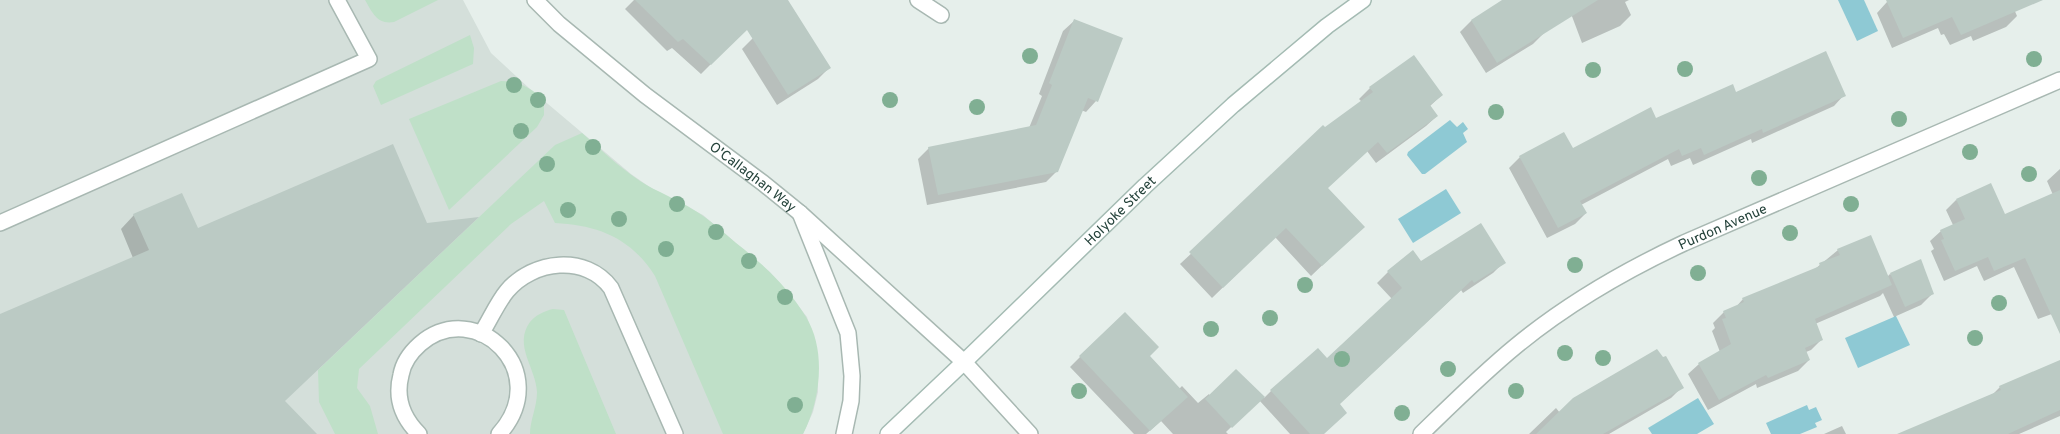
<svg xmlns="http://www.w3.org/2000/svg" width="2060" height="434" viewBox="0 0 2060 434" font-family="Overpass,sans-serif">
<rect width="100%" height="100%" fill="#e6efeb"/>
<polygon fill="#d4dfda" points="0,0 463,0 491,53 529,88 631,174 651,188 703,215 770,272 789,294 807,317 817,349 818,392 813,412 803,434 0,434"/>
<g fill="#bfe0c8">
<path d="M365,0H438L394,22C377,25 372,12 365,0Z"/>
<polygon points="470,35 474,48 473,64 381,105 373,86 376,81"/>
<path d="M501,81C518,81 534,88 544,102V115L537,127L449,210L409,119Z"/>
<path d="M582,133C600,149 619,167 640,181C657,192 677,199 694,210C709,219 722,231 736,243C762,263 789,288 806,317C827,351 820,401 803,434H723L655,276C631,238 598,225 555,223L544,201L511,224L359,369L357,388L370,406L378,434H335L319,402L318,370L555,145Z"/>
<path d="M553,309L564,310L616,434H530C530,420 537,407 537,392C536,368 513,345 530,322C536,315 544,311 553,309Z"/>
</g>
<g fill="#8ec9d4">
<polygon points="1838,0 1864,0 1878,31 1857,41"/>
<polygon points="1450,120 1457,127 1463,122 1468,129 1463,133 1467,142 1425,174 1422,174 1407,155 1408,152"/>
<polygon points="1446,189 1461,213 1413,243 1398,219"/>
<polygon points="1896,316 1910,345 1858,368 1845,338"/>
<polygon points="1698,398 1714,424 1697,434 1652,434 1648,428"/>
<polygon points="1807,405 1809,410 1816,407 1822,420 1815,423 1817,427 1800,434 1771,434 1766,423"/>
</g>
<g fill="#0003">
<polygon points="634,0 757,0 764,11 701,74 672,48 667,51 625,9"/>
<polygon points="1506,0 1523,0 1544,33 1533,44 1486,73 1460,32 1471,21"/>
<polygon points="1582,0 1629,0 1625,2 1631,15 1620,26 1582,43 1570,11"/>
<polygon points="1893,0 2010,0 2017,16 2006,27 1973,41 1971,36 1950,45 1944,34 1941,35 1938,28 1892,48 1877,13 1887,2"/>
<polygon points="1074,21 1096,101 1086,112 1081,110 1057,171 1046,182 927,205 918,159 929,148 1029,128 1042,96 1039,94 1063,31"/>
<polygon points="753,38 829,68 818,79 777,105 742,49"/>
<polygon points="1413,57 1442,95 1430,106 1437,116 1426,126 1376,163 1367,151 1327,188 1352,237 1311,276 1275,237 1212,298 1180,264 1325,129 1362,102 1359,99 1370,88"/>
<polygon points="1736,93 1844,95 1834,106 1752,143 1751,139 1693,165 1690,158 1671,166 1668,159 1581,205 1586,213 1575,224 1547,238 1509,168 1520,157 1572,150 1655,119"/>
<polygon points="2060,169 2060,311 2038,319 2014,267 1984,281 1977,266 1944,281 1931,251 1934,249 1930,241 1941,231 1953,225 1946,210 1956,200 2005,216 2053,195 2047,181"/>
<polygon points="134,215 198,230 284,401 311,434 0,434 0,316 133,258 121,229"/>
<polygon points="1838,250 1887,277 1890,274 1932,294 1921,305 1894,317 1883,293 1880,296 1815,324 1822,339 1811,350 1806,352 1809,360 1798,371 1757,388 1756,384 1708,410 1688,374 1699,364 1720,352 1712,331 1715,328 1713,323 1724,312 1735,308 1743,299 1815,269"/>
<polygon points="1421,262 1504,262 1493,273 1463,293 1461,290 1338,405 1323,434 1290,434 1259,400 1226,432 1228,434 1173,434 1161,421 1146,434 1134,434 1070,367 1080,357 1148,356 1179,389 1182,386 1198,403 1209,394 1210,396 1264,398 1271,391 1327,359 1392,299 1377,283 1388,272"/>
<polygon points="2060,361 2060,416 2019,434 1901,434 1993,394 2000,387"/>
<polygon points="1682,387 1671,398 1609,434 1529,434 1556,408 1560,413"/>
<polygon points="1842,426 1846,434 1824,434"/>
</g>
<g fill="#bbcac4">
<polygon points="635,0 788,0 831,68 788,95 747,30 711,65 683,39 678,42"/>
<polygon points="1502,0 1598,0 1497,63 1471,20"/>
<polygon points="1886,0 2043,0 1961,35 1952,17 1903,38"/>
<polygon points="1074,19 1123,38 1098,102 1088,98 1058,172 938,195 928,147 1036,125 1052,85 1049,83"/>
<polygon points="1826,51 1846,96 1763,133 1762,129 1704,155 1701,148 1682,156 1679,149 1580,201 1587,213 1558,228 1519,156 1564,132 1573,148 1651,107 1656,118 1733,84 1736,92"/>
<polygon points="1414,55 1443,95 1430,105 1438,116 1387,153 1378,142 1328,188 1365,227 1322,266 1286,228 1223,288 1189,252 1323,125 1325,127 1373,92 1369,87"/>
<polygon points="393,144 427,223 479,217 285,401 317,434 0,434 0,314 149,250 133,214 182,193 198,228"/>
<polygon points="1991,183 2005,214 2060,190 2060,334 2025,258 1994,271 1988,257 1955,271 1941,240 1944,239 1940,230 1965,219 1956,199"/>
<polygon points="1481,223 1506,263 1474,283 1472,280 1340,404 1347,413 1324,434 1310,434 1270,390 1318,348 1327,358 1402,288 1387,271 1413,250 1421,261"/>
<polygon points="1871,235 1892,285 1815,319 1823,340 1805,348 1810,360 1768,378 1766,375 1719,400 1698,363 1731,344 1722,319 1726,318 1723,311 1744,302 1742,298 1820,266 1819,263 1840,255 1837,249"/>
<polygon points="1921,259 1934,294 1905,307 1890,273"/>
<polygon points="1125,312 1159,347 1150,356 1188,397 1150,431 1079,356"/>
<polygon points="1657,349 1663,357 1666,356 1684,388 1603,434 1536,434 1573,398"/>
<polygon points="2060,360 2060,410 2008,434 1897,434 2001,390 1999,386"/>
<polygon points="1236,369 1265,397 1232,428 1205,399"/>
</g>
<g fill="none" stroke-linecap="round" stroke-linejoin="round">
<defs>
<g id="service">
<polyline points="0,223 369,59 337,0"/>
<path d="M481,334C490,320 497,303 507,291C533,260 586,254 611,288L675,434"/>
<path d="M419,434C403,418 395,398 401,375C403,363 411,352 420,344C476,296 555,372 499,434"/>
</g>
<g id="minor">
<polyline points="918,0 941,15"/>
<polyline points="800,213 848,333 852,376 851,401 844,434"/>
<path id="s1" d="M1421,434C1452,404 1483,373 1516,346C1567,304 1624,271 1684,243L2060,80"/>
</g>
<g id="tertiary">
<path id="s2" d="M535,0L559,24L645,95L763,183L800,213L964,362L1030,434"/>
</g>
<g id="secondary">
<path id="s3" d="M888,434L964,362L1145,186L1233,105L1327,26L1363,0"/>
</g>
</defs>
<use href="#service" stroke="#a8b8b2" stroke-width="18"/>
<use href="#minor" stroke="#a8b8b2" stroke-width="18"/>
<use href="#tertiary" stroke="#a8b8b2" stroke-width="18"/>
<use href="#secondary" stroke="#a4bbb3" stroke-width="18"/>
<use href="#service" stroke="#fff" stroke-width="15"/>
<use href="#minor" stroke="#fff" stroke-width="15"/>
<use href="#tertiary" stroke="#fff" stroke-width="15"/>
<use href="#secondary" stroke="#fff" stroke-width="15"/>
</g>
<g fill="#80af93">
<circle cx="1030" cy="56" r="8"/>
<circle cx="2034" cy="59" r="8"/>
<circle cx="1685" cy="69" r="8"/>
<circle cx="1593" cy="70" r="8"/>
<circle cx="514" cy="85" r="8"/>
<circle cx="538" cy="100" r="8"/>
<circle cx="890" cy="100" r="8"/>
<circle cx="977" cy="107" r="8"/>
<circle cx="1496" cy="112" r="8"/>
<circle cx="1899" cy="119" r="8"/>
<circle cx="521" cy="131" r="8"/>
<circle cx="593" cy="147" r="8"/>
<circle cx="1970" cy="152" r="8"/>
<circle cx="547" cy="164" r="8"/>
<circle cx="2029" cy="174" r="8"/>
<circle cx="1759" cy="178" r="8"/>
<circle cx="677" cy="204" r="8"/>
<circle cx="1851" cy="204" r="8"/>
<circle cx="568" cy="210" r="8"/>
<circle cx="619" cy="219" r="8"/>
<circle cx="716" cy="232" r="8"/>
<circle cx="1790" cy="233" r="8"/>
<circle cx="666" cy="249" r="8"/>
<circle cx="749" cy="261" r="8"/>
<circle cx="1575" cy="265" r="8"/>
<circle cx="1698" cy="273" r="8"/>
<circle cx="1305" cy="285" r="8"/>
<circle cx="785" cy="297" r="8"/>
<circle cx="1999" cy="303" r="8"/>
<circle cx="1270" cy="318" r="8"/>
<circle cx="1211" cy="329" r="8"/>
<circle cx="1975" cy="338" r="8"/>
<circle cx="1565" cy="353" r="8"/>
<circle cx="1603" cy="358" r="8"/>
<circle cx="1342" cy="359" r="8"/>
<circle cx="1448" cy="369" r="8"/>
<circle cx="1079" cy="391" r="8"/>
<circle cx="1516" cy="391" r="8"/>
<circle cx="795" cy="405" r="8"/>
<circle cx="1402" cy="413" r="8"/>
</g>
<g text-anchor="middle" stroke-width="4" stroke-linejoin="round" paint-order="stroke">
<g font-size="14" fill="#24423a" stroke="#f7fbf9">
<text dy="5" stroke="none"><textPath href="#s2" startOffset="281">O'Callaghan Way</textPath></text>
<text dy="5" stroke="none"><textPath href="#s3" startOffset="322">Holyoke Street</textPath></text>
<text dy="5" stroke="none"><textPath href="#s1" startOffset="369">Purdon Avenue</textPath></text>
</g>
</g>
</svg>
